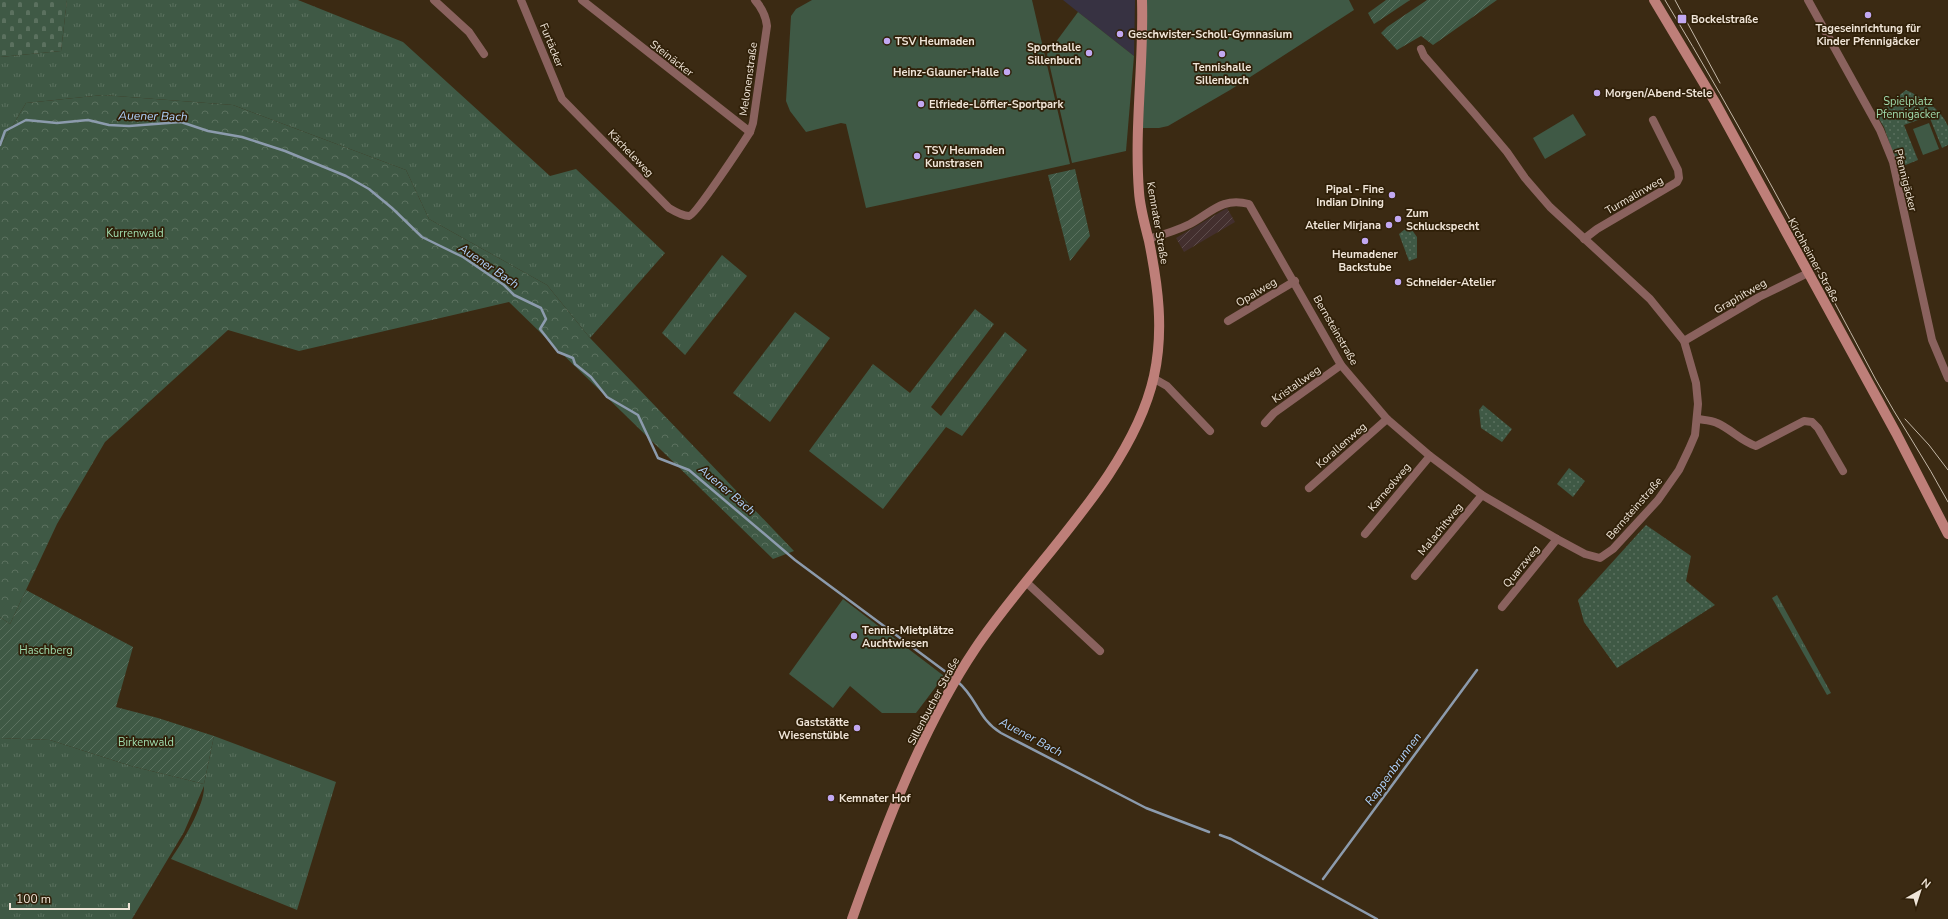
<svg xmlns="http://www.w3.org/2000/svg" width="1948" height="919" viewBox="0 0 1948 919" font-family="'Nunito Sans',sans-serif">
<defs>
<pattern id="industrial-furrows" width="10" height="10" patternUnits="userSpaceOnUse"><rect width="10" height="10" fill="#432f2e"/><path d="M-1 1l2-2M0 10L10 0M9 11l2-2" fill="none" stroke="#5e4d4c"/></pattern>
<pattern id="grass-tufts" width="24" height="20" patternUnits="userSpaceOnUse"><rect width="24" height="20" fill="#3f5945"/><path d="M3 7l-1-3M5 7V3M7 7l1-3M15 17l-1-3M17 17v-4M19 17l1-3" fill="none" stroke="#5b715f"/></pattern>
<pattern id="forest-crowns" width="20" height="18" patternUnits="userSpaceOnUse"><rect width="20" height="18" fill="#3f5945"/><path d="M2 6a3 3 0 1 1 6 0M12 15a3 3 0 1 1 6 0" fill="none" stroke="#5b715f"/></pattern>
<pattern id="cemetery-stones" width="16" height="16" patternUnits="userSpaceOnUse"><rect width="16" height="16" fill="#3f5945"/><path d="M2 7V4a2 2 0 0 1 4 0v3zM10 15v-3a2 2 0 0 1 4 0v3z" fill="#5b715f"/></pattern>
<pattern id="park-dots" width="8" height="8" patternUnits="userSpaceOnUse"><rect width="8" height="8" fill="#3f5945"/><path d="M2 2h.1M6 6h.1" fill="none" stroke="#5b715f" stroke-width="1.8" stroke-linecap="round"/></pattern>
<pattern id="garden-furrows" width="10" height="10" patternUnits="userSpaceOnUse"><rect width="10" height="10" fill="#3f5945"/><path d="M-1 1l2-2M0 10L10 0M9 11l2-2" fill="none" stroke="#5b715f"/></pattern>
</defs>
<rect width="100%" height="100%" fill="#3b2a13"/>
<polygon fill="url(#industrial-furrows)" points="1227,208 1235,222 1184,252 1176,238"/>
<polygon fill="#373242" points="1063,0 1135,0 1134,56 1078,12"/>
<g fill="url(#grass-tufts)">
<polygon points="67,0 298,0 403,42 550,176 576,169 665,253 590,338 547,285 429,219 406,170 233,105 103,95 26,103 0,147 0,57 61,51"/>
<polygon points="722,255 747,276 685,355 662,333"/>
<polygon points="975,309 994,324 931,407 941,416 1005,332 1027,350 962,436 946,427 883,509 809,451 873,364 910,393"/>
<polygon points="795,312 830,338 770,422 733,393"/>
<polygon points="1777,595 1831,693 1827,695 1772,598"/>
<path d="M214,736L336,782L297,910L171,859C182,843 205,805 204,786L184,832L132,919H0V738L50,740L131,766L204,784Z"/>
</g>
<polygon fill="url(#forest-crowns)" points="103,95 233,105 406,170 429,219 547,285 590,338 794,551 773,559 509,302 299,351 228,330 105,442 57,524 10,624 0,617 0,147 26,103"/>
<polygon fill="url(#cemetery-stones)" points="0,0 67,0 61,51 0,57"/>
<g fill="url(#park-dots)">
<path d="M1906,90C1923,98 1940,108 1948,126C1948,131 1948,140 1948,145L1942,148L1929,116L1904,125L1918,160L1898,168L1884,127L1876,114Z"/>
<polygon points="1409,226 1417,237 1417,258 1409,261 1399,234"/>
<polygon points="1483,405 1512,429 1502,442 1481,428 1479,410"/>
<polygon points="1569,468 1585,481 1573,497 1557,484"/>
<polygon points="1646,525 1691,556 1686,581 1715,605 1617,668 1584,622 1578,600"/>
</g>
<g fill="url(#garden-furrows)">
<polygon points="1386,0 1410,0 1374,24 1368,13"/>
<polygon points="1427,0 1497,0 1433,45 1421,36 1397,50 1381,33 1387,27"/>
<polygon points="1075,169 1090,236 1070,261 1048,175"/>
<polygon points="26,590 133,647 116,707 158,718 214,736 204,784 131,766 50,740 0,738 0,617 10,624"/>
</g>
<g fill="#3f5945">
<polygon points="812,0 1032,0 1070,164 866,208 846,124 841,123 806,132 790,111 786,101 791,16 796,9"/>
<polygon points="1144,0 1349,0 1354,10 1230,90 1168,126 1159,128 1143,128"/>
<polygon points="1078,12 1134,56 1126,151 1072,163 1047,54"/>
<polygon points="1573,114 1586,135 1545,159 1533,138"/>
<polygon points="1929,123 1939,149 1923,155 1913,129"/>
<polygon points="843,599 944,676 916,713 882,713 850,686 833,708 789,674"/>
</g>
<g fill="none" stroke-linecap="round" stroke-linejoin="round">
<g stroke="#8c9bad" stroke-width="2.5">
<polyline points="0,145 5,131 26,120 57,123 88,120 109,125 129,126 181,122 208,131 242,137 285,151 346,176 369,189 392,208 422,237 463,257 504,285 514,295 541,308 546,319 540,329 558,352 573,358 575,364 591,377 607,397 638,415 658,458 689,470 795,560 954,678"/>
<path d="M958,682C977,698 978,719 1001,733L1146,808L1209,832"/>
<polyline points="1220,835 1231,839 1377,919"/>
<polyline points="1323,879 1477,670"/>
</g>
<g stroke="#8a625e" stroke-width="8">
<polyline points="434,0 469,32 484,54"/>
<path d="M521,0L562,99L669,208C674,211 682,216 689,216C696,215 743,143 750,132L753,123L767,26C766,16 762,8 755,0"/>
<polyline points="582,0 750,132"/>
<polyline points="1808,0 1880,130 1893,162 1932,340 1948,378"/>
<path d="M1148,239C1162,235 1176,231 1190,224C1212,212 1222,197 1249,204L1341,365L1387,419L1430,456L1482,495L1557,539L1585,554L1600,558L1613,549L1658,500L1679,470L1689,449L1695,435L1698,404L1696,383L1684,341L1650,299L1550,207L1525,178L1507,152L1474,113L1424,56L1421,49"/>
<polyline points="1584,239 1597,229 1677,182 1679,178 1678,170 1653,120"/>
<polyline points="1228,321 1295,281"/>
<polyline points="1684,341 1759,297 1808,273"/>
<polyline points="1153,378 1167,386 1210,431"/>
<path d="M1698,419C1704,420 1711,420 1717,423C1731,429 1741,441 1756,446L1804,421L1812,422L1818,428L1843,471"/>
<polyline points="1265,423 1274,413 1341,365"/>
<polyline points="1309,488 1387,419"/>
<polyline points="1365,534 1430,456"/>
<polyline points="1415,576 1482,495"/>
<polyline points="1026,582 1100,651"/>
<polyline points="1502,607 1557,539"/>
</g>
<g stroke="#be7f79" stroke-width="10">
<polyline points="1654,0 1715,102 1896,433 1948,534"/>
<path d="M852,919C884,829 922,728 975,649C1031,565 1132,475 1154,376C1164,330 1158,286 1149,241C1145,225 1140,208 1139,192C1134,127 1144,64 1142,0"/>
</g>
<g stroke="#c4b8a8" stroke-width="1">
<path d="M1665,0C1740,124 1808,253 1876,380C1899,422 1926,460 1948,502"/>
<polyline points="1675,0 1720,83"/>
<polyline points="1905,419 1929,445 1948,470"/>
</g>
</g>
<g fill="#c2a8f2" stroke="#302009" stroke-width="1.5">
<circle cx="1868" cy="15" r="4"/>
<rect x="1677" y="14" width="10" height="10" rx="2"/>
<circle cx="1120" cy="34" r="4"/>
<circle cx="887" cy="41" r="4"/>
<circle cx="1089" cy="53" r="4"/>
<circle cx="1222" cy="54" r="4"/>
<circle cx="1007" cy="72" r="4"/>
<circle cx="1597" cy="93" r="4"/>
<circle cx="921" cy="104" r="4"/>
<circle cx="917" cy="156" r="4"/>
<circle cx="1392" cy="195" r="4"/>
<circle cx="1398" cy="219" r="4"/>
<circle cx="1389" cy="225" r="4"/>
<circle cx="1365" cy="241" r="4"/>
<circle cx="1398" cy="282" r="4"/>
<circle cx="854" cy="636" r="4"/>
<circle cx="857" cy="728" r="4"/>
<circle cx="831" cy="798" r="4"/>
</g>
<g text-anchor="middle" stroke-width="3.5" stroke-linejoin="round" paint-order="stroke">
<g font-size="11" font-weight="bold" fill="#f0e5d8" stroke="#302009" text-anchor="start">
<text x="1691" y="23">Bockelstraße</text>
<text x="1868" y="32" text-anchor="middle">Tageseinrichtung für<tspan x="1868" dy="13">Kinder Pfennigäcker</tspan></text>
<text x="1128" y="38">Geschwister-Scholl-Gymnasium</text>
<text x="895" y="45">TSV Heumaden</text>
<text x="1081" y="51" text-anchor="end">Sporthalle<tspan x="1081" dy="13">Sillenbuch</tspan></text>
<text x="1222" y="71" text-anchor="middle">Tennishalle<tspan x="1222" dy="13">Sillenbuch</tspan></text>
<text x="999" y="76" text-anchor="end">Heinz-Glauner-Halle</text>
<text x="1605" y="97">Morgen/Abend-Stele</text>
<text x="929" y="108">Elfriede-Löffler-Sportpark</text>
<text x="925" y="154">TSV Heumaden<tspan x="925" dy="13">Kunstrasen</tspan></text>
<text x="1384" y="193" text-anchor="end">Pipal - Fine<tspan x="1384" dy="13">Indian Dining</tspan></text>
<text x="1406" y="217">Zum<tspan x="1406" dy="13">Schluckspecht</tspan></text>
<text x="1381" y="229" text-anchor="end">Atelier Mirjana</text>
<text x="1365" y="258" text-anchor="middle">Heumadener<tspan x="1365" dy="13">Backstube</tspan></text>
<text x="1406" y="286">Schneider-Atelier</text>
<text x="862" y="634">Tennis-Mietplätze<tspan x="862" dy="13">Auchtwiesen</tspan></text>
<text x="849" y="726" text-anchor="end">Gaststätte<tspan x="849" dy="13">Wiesenstüble</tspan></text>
<text x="839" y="802">Kemnater Hof</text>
</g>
<g font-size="11" fill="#f0e5d8" stroke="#302009">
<text transform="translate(552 45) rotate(68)" y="4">Furtäcker</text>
<text transform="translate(672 58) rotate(38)" y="4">Steinäcker</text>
<text transform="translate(748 79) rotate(-82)" y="4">Melonenstraße</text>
<text transform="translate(631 153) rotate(46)" y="4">Kächeleweg</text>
<text transform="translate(1906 180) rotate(76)" y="4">Pfennigäcker</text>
<text transform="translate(1634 195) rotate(-30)" y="4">Turmalinweg</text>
<text transform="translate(1158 223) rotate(80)" y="4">Kemnater Straße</text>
<text transform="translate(1814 260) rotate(61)" y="4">Kirchheimer Straße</text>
<text transform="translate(1256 292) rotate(-31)" y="4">Opalweg</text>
<text transform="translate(1740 296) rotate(-30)" y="4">Graphitweg</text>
<text transform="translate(1336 330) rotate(60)" y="4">Bernsteinstraße</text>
<text transform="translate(1296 384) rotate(-35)" y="4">Kristallweg</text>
<text transform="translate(1341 445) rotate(-41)" y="4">Korallenweg</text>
<text transform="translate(1389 487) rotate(-50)" y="4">Karneolweg</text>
<text transform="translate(1634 508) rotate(-49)" y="4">Bernsteinstraße</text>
<text transform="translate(1440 529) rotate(-51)" y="4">Malachitweg</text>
<text transform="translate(1521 566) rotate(-51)" y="4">Quarzweg</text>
<text transform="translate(933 701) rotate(-62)" y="4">Sillenbucher Straße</text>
</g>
<g font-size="11" fill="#a0dcae" stroke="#302009">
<text x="1908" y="105">Spielplatz<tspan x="1908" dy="13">Pfennigäcker</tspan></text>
<text x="135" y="237">Kurrenwald</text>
<text x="46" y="654">Haschberg</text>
<text x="146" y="746">Birkenwald</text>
</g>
<g font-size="12" font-style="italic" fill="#afd2fd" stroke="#302009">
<text transform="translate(153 116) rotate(1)" y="4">Auener Bach</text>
<text transform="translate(489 266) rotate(34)" y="4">Auener Bach</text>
<text transform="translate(727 490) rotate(40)" y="4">Auener Bach</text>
<text transform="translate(1031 737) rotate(28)" y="4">Auener Bach</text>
<text transform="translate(1393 769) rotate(-54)" y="4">Rappenbrunnen</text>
</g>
</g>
<g transform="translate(1920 891) rotate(39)" stroke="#302009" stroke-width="3" paint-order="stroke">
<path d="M0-3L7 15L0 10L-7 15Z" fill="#f0e5d8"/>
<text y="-6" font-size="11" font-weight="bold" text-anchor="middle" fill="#f0e5d8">N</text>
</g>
<path d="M10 903v6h119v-6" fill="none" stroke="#f0e5d8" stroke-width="2"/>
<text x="16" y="903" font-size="12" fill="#f0e5d8" stroke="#302009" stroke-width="3" paint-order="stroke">100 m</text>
</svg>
